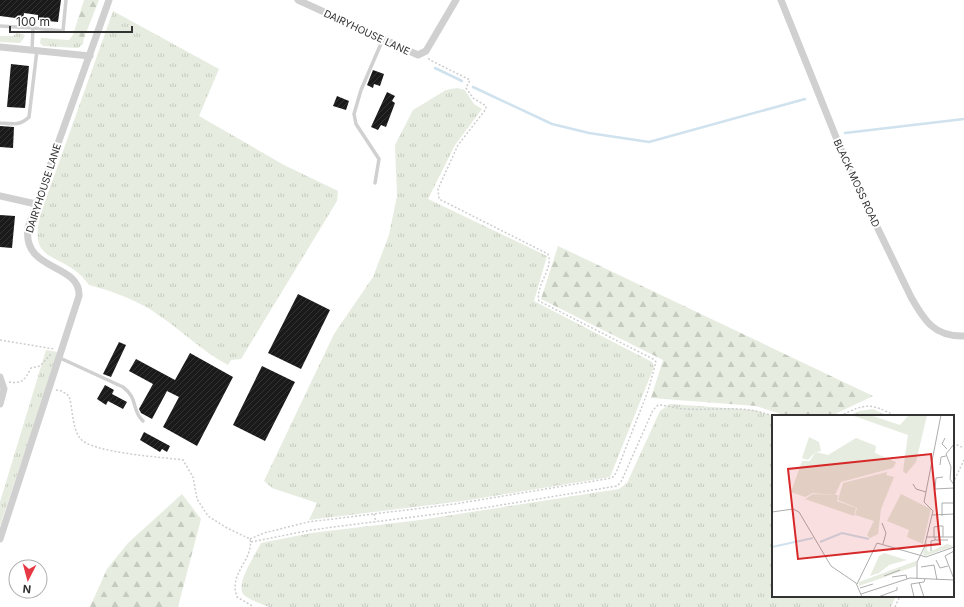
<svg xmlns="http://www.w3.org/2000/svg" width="964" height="607" viewBox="0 0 964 607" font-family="Inter,sans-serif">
<defs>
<pattern id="grass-tufts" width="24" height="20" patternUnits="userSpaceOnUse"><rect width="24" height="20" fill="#e6ecdf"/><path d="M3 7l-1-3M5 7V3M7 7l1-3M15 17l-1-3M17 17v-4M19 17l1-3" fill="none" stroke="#c6cbc0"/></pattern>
<pattern id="forest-firs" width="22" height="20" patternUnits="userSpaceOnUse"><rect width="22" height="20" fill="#e6ecdf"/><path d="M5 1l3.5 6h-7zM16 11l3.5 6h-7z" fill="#c6cbc0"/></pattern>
<pattern id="building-hatch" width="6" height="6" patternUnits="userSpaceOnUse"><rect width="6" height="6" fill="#1a1a1a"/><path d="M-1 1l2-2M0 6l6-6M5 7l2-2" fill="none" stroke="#333"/></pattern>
</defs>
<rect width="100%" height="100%" fill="#fff"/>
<g fill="url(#grass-tufts)">
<path d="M113,11L219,69L199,116L284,165L338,191L337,201L241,359L231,360L228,365C202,351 181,330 157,314C140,301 109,290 89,285C64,249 24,268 42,210Z"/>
<polygon points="17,33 23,34 25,36 20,43 0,42 0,36 13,36"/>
<polygon points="73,35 84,38 83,44 78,48 43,46 40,43 41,38 69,40"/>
<polygon points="457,88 465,90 474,104 482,109 455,145 428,199 547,256 534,301 652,362 654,367 610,477 463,501 309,520 317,503 272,488 264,481 334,334 373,277 389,235 397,196 395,145 413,110 446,90"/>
<polygon points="46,350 58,352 0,526 0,502"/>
<path d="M670,404L754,410L773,416V596H896L891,607H269C262,604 249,600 244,595C234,585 256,554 261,543L311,533L420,520L619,489L627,483L660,411Z"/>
<polygon points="873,409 888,416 848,416 859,411"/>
</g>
<g fill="url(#forest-firs)">
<polygon points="84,0 99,0 84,38 73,35"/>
<polygon points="558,246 873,396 831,416 787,416 756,406 651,398 663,360 541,299"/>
<polygon points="182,494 201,519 178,607 90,607 107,569 128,543"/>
</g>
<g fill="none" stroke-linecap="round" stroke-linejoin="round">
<g stroke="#cfe2ee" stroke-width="2.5">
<polyline points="435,68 462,81"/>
<polyline points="473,87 552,124 589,133 649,142 805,99"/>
<polyline points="845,133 964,119"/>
</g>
</g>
<g fill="url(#building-hatch)">
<polygon points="0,0 61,0 58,22 38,20 38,15 24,13 23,19 0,16"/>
<polygon points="11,64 29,66 25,108 7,107"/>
<polygon points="373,70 384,74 380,86 374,84 373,88 367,85"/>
<polygon points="387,92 395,96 392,101 395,103 386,127 381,125 378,130 371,127"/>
<polygon points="337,96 349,101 346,110 333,106"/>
<polygon points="0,126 14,127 13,148 0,147"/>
<polygon points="0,215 15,216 12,248 0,247"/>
<polygon points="298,294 330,310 301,369 268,353"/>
<polygon points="119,342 126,345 111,377 103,374"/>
<polygon points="190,353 233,377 197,446 163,427 179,397 167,391 152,419 141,413 139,409 153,384 129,371 136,359 175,380"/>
<polygon points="262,366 295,382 265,441 233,425"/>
<polygon points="105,385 114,390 112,394 127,402 123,409 108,401 106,405 97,399"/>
<polygon points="144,432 170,446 167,452 162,449 160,452 140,440"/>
</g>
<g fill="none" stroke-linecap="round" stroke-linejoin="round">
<g stroke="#cdcdcd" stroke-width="1.5" stroke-dasharray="2 2" stroke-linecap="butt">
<polyline points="0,340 54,349"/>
<path d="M9,382C22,384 25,380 31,368L40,366L52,353"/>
<path d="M56,390L62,391L69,396C73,409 72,428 80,438C90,453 163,457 183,460L193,477L197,499L208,516L227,528L250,539C254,560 228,573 237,597L254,607"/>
<path d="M840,416C867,403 869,403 896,416"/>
<polyline points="953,443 964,448"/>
<polyline points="953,483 964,460"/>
<polyline points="374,514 376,522"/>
<path d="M250,539L264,533L308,522L455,504L612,478L616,473L648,391L656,362L653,359L539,301C535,285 554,269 548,254L439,199L438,189L458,145L486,109V106L473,98L466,88L470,80L430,60L428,58"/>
<path d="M251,542L311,530L483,508L617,486L621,482L653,410L658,405C668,405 677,409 686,409C720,411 740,404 773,416"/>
<polyline points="895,607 900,596"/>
</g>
<g stroke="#d0d0d0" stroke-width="3.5">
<polyline points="0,26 33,28 32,50"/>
<polyline points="33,28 63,31 66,0"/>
<path d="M0,123C12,124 20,126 29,117L37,50"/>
<polyline points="375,183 379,159 356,124 354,114 361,90 383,39"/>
<path d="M60,358L123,387C139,399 131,410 143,421"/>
</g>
<g stroke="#d0d0d0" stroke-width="7">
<polyline points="298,0 418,55 426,51 456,0"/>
<path d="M781,0L848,167L911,297C924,320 934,337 964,336"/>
<polyline points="0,47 90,56"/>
<polyline points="0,196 36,204"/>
<polyline points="0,377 4,389 0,404"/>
<path d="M0,539L79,296C81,263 22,272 28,228L109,0"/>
</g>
</g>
<g text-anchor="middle" stroke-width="4" stroke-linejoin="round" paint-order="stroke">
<g font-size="10" fill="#333" stroke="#fff">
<text transform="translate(367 32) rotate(25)" y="4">DAIRYHOUSE LANE</text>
<text transform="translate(857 183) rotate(65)" y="4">BLACK MOSS ROAD</text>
<text transform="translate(43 188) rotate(-72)" y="4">DAIRYHOUSE LANE</text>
</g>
</g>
<g transform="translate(772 415)">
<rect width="182" height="182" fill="#fff"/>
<path d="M37,22L47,27L49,36L44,37L56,40L84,23L104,31L103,38L124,47L121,53L69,67L63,80L41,78L33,82L19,77L30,46H38L44,36L36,45L30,43ZM115,57L114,60L122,62L109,94L106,119L98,123L95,120L102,106L83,100L85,93L66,85L71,68ZM129,79L159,94L151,129L135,122L137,115L115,106ZM144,146V151L87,171V167Z" fill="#e6ecdf"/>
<path d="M98,0L128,10L137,0H155L144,47L134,59L131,56L136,20L82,1ZM41,79L66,80L65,86L84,93L82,101L33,84ZM155,125V135L157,137L175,129L182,131L153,141L151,139ZM112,138L135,145L117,150L107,158L98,161L107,141Z" fill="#e6ecdf"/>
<path fill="none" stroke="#cfe2ee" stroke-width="2" d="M48,127L70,118L97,124M0,132L41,123"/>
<path fill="none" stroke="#adadad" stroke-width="1" d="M173,23L170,29L175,34M182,29L174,39L179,52L178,64L182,70M168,50L169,42L174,41M171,62L164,63L163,74L182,73M141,69L144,74L154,77M0,97L21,94L27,97L59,151L84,168L90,182M160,100L182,99M170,101V88H182M110,108L114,118L111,129M154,122H182M162,122V112L168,111H171V122M163,122V125H176M159,136V126L163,125M182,136L173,141L182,164M164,145L168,153L176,151M149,152L162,150L165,165M112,161L128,155M120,162L134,160L135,164M145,164V147L152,133L161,96L152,87L169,0M147,167L152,182M85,169L105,128L154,142L182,132M88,173L101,169M89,179L138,163L182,165M106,182L125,175V172M142,182L139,169L152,167L153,164"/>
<path fill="#d62828" fill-opacity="0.15" stroke="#d62828" stroke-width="2" d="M159,39L168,129L26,144L16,54Z"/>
<rect width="182" height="182" fill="none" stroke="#333" stroke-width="2"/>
</g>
<g transform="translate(28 579) rotate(186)"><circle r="19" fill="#ffffff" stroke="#adadad"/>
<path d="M0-3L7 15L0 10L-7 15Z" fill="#e63946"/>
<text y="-6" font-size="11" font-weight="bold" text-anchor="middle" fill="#333333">N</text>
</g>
<path d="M10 26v6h122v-6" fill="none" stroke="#333333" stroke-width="2"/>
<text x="16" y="26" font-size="12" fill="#333333" stroke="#ffffff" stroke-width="3" paint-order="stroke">100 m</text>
</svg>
